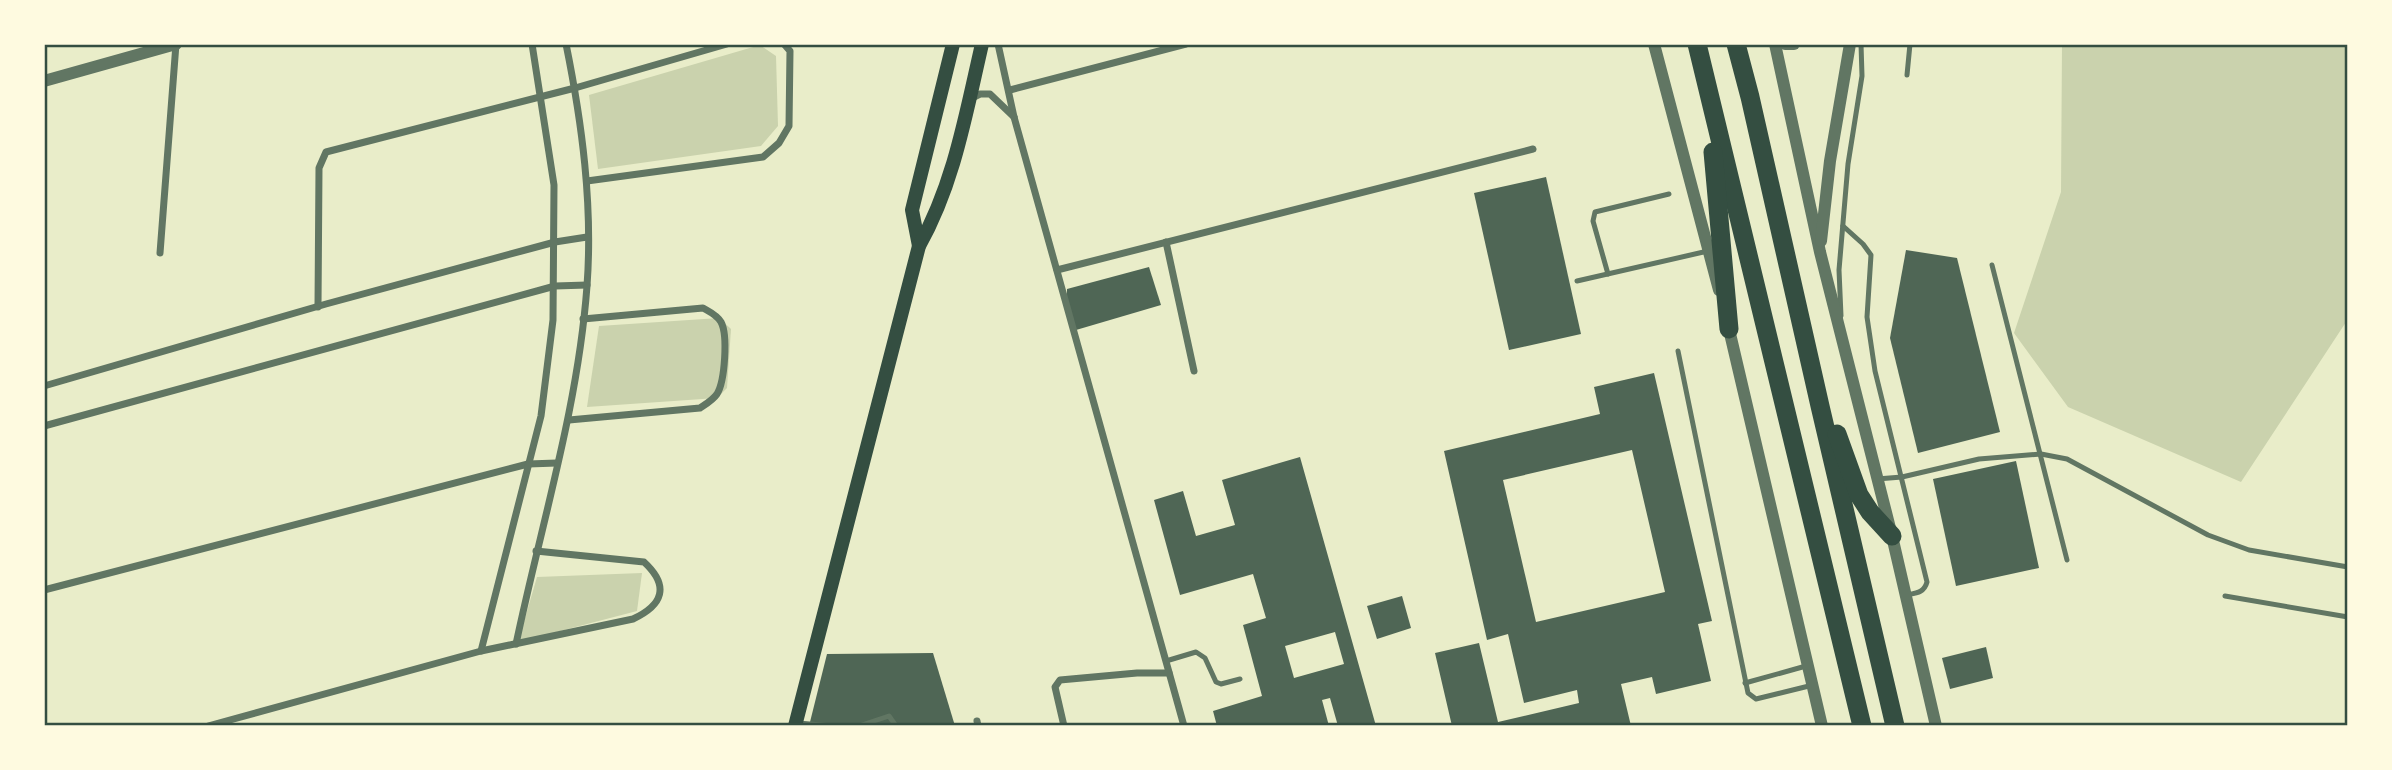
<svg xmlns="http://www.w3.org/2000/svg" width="2392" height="770" viewBox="0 0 2392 770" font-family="'Alegreya Sans',sans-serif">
<rect width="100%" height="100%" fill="#e9edc9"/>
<g fill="#cad2ad">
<polygon points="2062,44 2348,44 2348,319 2241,482 2068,407 2014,333 2061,192"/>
<polygon points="760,45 776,56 778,126 761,146 598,169 589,95"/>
<polygon points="719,318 731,329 727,388 717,398 587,407 599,326"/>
<polygon points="642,573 637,611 518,642 537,577"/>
</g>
<g fill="#4f6655" fill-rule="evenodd">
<polygon points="1546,177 1581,334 1509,350 1474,193"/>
<polygon points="1906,250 1957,258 2000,432 1918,453 1890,338"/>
<polygon points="1149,267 1161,305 1076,330 1067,298 1067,289"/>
<path d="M1654,373L1712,621L1698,624L1711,681L1656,694L1652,677L1621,684L1631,726H1452L1435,653L1479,643L1498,722L1579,703L1577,690L1524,703L1508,634L1487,640L1444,451L1600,414L1594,387ZM1632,450L1665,592L1536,622L1503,480Z"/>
<path d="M1300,457L1376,726H1338L1330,698L1322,700L1329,726H1292L1291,723L1278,726H1217L1213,711L1262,696L1243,625L1266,618L1253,574L1180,595L1154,500L1183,491L1196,536L1235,525L1222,480ZM1335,632L1344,664L1294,678L1285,646Z"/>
<polygon points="2016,461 2039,568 1956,586 1933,479"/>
<polygon points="1402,596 1411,628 1377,639 1367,606"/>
<polygon points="1986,647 1993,678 1950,689 1942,658"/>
<polygon points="933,653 955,726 809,726 827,654"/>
</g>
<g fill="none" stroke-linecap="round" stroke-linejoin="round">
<g stroke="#617663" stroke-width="5">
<polyline points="1907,75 1910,44"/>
<path d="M1843,226L1863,244L1871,255L1867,317L1875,371L1927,582C1924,593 1916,593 1906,595"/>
<polyline points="1992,265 2067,560"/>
<polyline points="1608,274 1593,221 1595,212 1669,194"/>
<polyline points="1577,281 1708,251"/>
<polyline points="1841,316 1839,270 1848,164 1862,76 1861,44"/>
<polyline points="1678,351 1748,693 1756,699 1813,685"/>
<polyline points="1877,479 1902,477 1979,459 2041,454 2067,459 2208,535 2249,550 2348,567"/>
<polyline points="2225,596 2348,617"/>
<polyline points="1166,661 1196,652 1205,658 1216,682 1221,684 1240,679"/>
<polyline points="1745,683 1806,666"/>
<polyline points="799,723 832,726"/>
<polyline points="859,726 889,716 896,726"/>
<polyline points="1974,726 1987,726"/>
</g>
<g stroke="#617663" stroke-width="7">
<polyline points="998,44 1014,117 1184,726"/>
<polyline points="1010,90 1186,44"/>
<polyline points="970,99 980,94 990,94 1014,117"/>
<polyline points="587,181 763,157 779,143 789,126 790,51 784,44"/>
<polyline points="1166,242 1194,371"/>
<polyline points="160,253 176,44"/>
<polyline points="1057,270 1533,149"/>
<polyline points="318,307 319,168 326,152 575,88 727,44"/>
<polyline points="44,386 326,304 555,242 587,237"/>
<path d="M569,420L700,408C706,404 713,400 717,394C725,381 728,335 721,322C717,315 710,312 703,308L583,319"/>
<polyline points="44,426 555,286 587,285"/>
<polyline points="44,590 528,464 557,463"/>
<path d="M516,644C541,525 578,408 587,286C593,205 582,123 566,44"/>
<polyline points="481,651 541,416 553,320 554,185 532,44"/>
<polyline points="977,721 978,726"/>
<path d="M208,726L481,651L633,619C663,605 670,586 644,562L536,551"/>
<polyline points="1064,726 1055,687 1060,680 1137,673 1169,673"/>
</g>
<g stroke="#617663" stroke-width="12">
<polyline points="1654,44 1719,290"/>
<polyline points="1775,44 1820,252 1892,536 1936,726"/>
<polyline points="1785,44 1794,44"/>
<polyline points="44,81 176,44"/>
<polyline points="1821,241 1830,161 1850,44"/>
<polyline points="1728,325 1822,726"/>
</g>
<g stroke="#344e41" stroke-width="14">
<polyline points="919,246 912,210 953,44"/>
<path d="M795,726L919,246C954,184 966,113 982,44"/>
</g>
<g stroke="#344e41" stroke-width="19">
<polyline points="1697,44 1862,726"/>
<polyline points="1736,44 1750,97 1820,406 1895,726"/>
<polyline points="1713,152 1729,329"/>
<polyline points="1837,434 1859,495 1870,512 1892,536"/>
</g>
</g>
<rect width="2392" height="770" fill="none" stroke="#fefae0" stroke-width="91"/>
<rect x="46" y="46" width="2300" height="678" fill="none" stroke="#344e41" stroke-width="2.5"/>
</svg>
